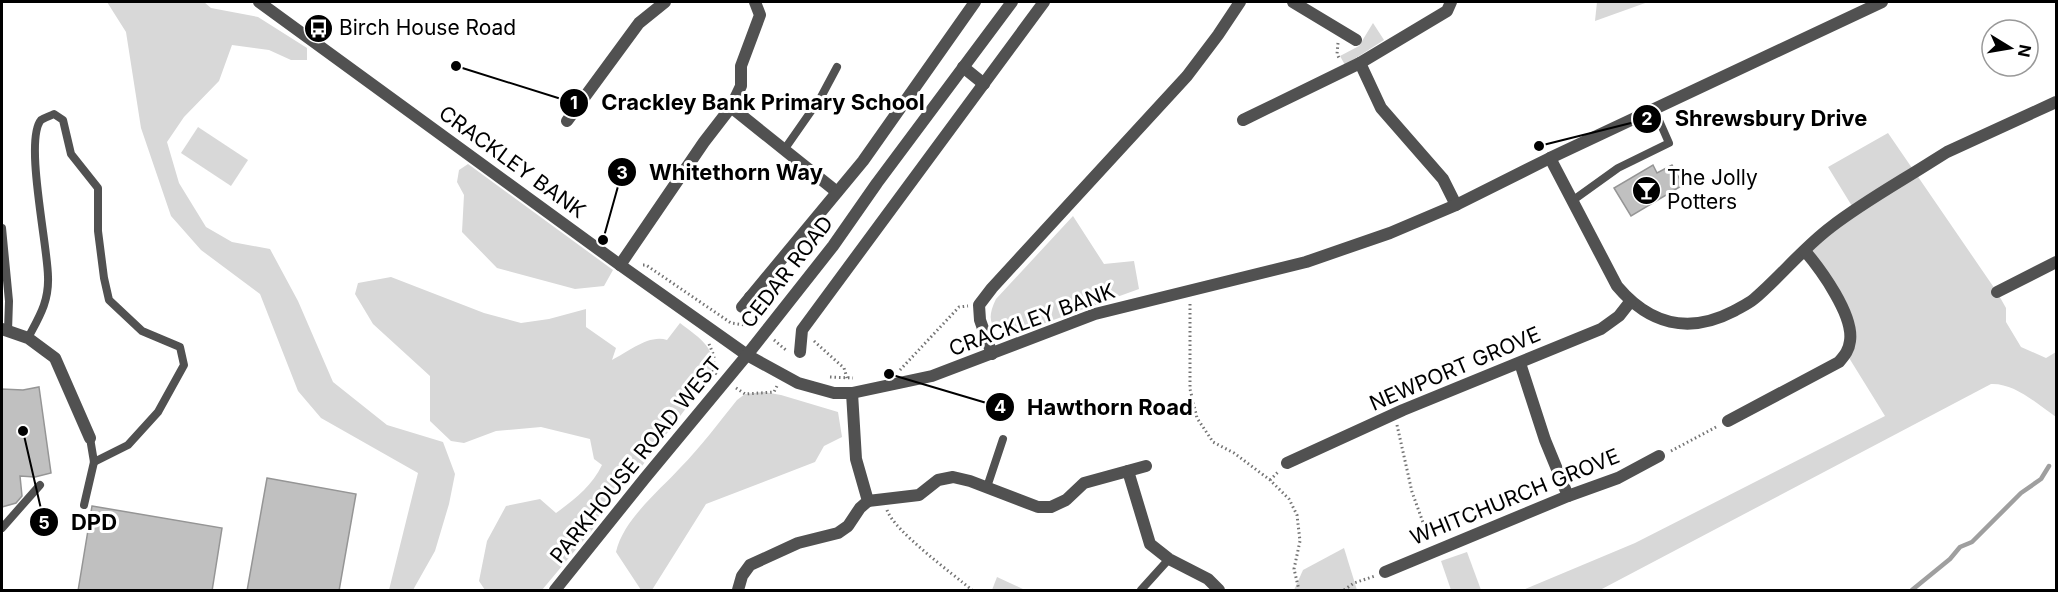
<svg xmlns="http://www.w3.org/2000/svg" width="2058" height="592" viewBox="0 0 2058 592" font-family="Inter,sans-serif">
<rect width="100%" height="100%" fill="#fff"/>
<g fill="#d8d8d8">
<polygon points="107,2 204,2 211,8 258,17 307,48 307,60 291,60 269,50 232,45 219,81 184,117 167,142 179,183 206,227 232,242 270,249 298,301 333,382 387,425 443,442 455,474 449,504 435,551 413,590 389,590 418,473 321,418 298,391 260,294 201,250 171,216 141,128 126,32"/>
<polygon points="1597,2 1648,2 1595,21"/>
<polygon points="1373,23 1384,40 1345,65 1340,56 1359,46"/>
<polygon points="198,127 248,160 231,186 181,153"/>
<path d="M1888,133L1997,292L2006,308V322L2021,347L2046,358L2056,352V417C2037,404 2015,383 1991,384L1600,590H1523L1635,543L1885,416L1846,353L1850,334L1805,251L1855,211L1828,167Z"/>
<polygon points="468,164 613,270 604,286 575,289 497,268 462,232 464,195 457,182 459,170"/>
<path d="M1073,216L1104,264L1134,261L1139,289L1023,331C997,334 982,327 996,299Z"/>
<path d="M391,277L484,313L521,323L549,319L586,309V327L616,348L612,360C628,352 649,334 667,340L680,323C703,341 722,350 706,382L639,470L629,466L605,502L593,529L542,590H485L479,581L487,541L506,506L540,499L556,513C574,500 592,486 602,465L594,459L590,439L541,427L496,431L464,443L451,441L430,421V376L373,324L355,294L358,283Z"/>
<path d="M764,392L781,395L838,412L842,437L824,446L815,462L706,504L652,590H641L616,552C623,520 659,491 680,468C701,447 719,422 737,400L745,394Z"/>
<polygon points="1344,548 1357,590 1294,590 1303,570"/>
<polygon points="1467,552 1481,590 1451,590 1441,561"/>
<polygon points="997,577 1025,590 992,590"/>
</g>
<g fill="none" stroke-linecap="round" stroke-linejoin="round">
<polyline stroke="#9f9f9f" stroke-width="4.5" points="1912,590 1950,559 1960,547 1972,542 2021,493 2041,479 2049,466"/>
</g>
<g fill="#c0c0c0" stroke="#959595" stroke-width="1.5">
<polygon points="1653,165 1657,173 1672,165 1683,185 1631,216 1614,188"/>
<polygon points="39,387 51,473 35,477 20,476 22,496 16,503 2,507 2,389 23,390"/>
<polygon points="267,478 356,494 339,591 247,591"/>
<polygon points="92,506 222,528 212,591 78,591"/>
</g>
<g fill="none" stroke-linecap="round" stroke-linejoin="round">
<g stroke="#737373" stroke-width="3" stroke-dasharray="1.5 3" stroke-linecap="butt">
<polyline points="1338,43 1337,54 1340,60"/>
<polyline points="643,265 646,265 731,323 745,325 751,322 755,325"/>
<polyline points="1190,304 1190,389 1197,418 1213,442 1234,453 1270,480 1289,499 1297,515 1300,541 1294,569 1299,590"/>
<polyline points="774,340 787,351"/>
<polyline points="814,341 844,368 847,378"/>
<polyline points="709,344 714,356 713,371 717,374"/>
<polyline points="900,370 959,307 968,306"/>
<polyline points="830,377 853,378"/>
<polyline points="736,388 745,394 774,392 777,386"/>
<polyline points="1397,425 1412,492 1429,539"/>
<polyline points="1671,451 1718,426"/>
<polyline points="1270,480 1279,471"/>
<path d="M887,510C894,531 953,574 972,590"/>
<polyline points="1344,590 1354,583 1375,576"/>
</g>
<g stroke="#515151" stroke-width="8">
<polyline points="784,150 821,97 837,67"/>
<polyline points="1572,201 1618,168 1669,143 1654,109"/>
<polyline points="2,228 9,301 8,331"/>
<path d="M28,338C39,317 49,302 48,277C48,247 24,140 41,120C44,118 50,116 54,114L63,120L71,154L98,188V231L104,278L109,300L142,331L180,347L184,365L158,412L128,445L94,462"/>
<polyline points="987,487 1003,439"/>
<polyline points="84,505 94,462 90,438"/>
<polyline points="2,528 40,485"/>
<polyline points="1141,590 1169,559"/>
</g>
<g stroke="#515151" stroke-width="12">
<polyline points="1293,2 1356,40"/>
<polyline points="1360,63 1381,108 1443,179 1456,205"/>
<polyline points="963,67 984,84"/>
<polyline points="731,107 837,192"/>
<polyline points="1243,120 1360,63 1447,11 1451,2"/>
<polyline points="567,121 639,23 665,2"/>
<path d="M1550,158L1617,286C1649,324 1688,335 1734,311C1741,307 1748,304 1754,299C1780,277 1803,248 1831,227C1862,203 1898,183 1931,162L1947,152L2056,102"/>
<polyline points="620,265 704,142 731,107 741,86 741,66 760,15 755,2"/>
<polyline points="1997,292 2056,262"/>
<polyline points="750,297 761,306"/>
<polyline points="742,307 863,161 975,2"/>
<polyline points="2,329 28,338 55,358 90,438"/>
<polyline points="800,352 802,330 1044,2"/>
<polyline points="992,354 980,320 979,305 992,288 1187,76 1218,35 1240,2"/>
<polyline points="1520,363 1545,440 1568,496"/>
<path d="M1728,421L1839,362C1845,355 1849,350 1850,341C1854,315 1821,270 1805,251"/>
<polyline points="1287,463 1403,410 1601,329 1619,316 1630,302"/>
<polyline points="1128,471 1150,544 1169,559 1208,579 1219,590"/>
<polyline points="868,501 919,495 938,480 953,477 970,481 1038,507 1051,507 1066,500 1084,483 1146,466"/>
<polyline points="1385,572 1568,496 1618,478 1659,456"/>
<polyline points="738,590 742,576 750,565 798,543 838,533 848,526 860,508 868,501 856,459 852,393"/>
</g>
<g stroke="#515151" stroke-width="12">
<polyline points="259,2 620,265 747,355 798,383 834,393 852,393 932,376 1095,314 1306,262 1390,233 1456,205 1550,158 1882,2"/>
<polyline points="555,590 645,478 747,355 833,246 877,183 1012,2"/>
</g>
</g>
<defs>
<symbol id="bus-disc" viewBox="-11 -11 22 22"><circle r="9.5" fill="#000" stroke="#fff"/><path d="M-5-6H5V4H4V6H2V4H-2V6H-4V4H-5ZM-3.5-4V0h7V-4ZM-3.5 1.2v1.5H-2V1.2ZM2 1.2v1.5H3.5V1.2Z" fill="#fff"/></symbol>
<symbol id="bar-disc" viewBox="-11 -11 22 22"><circle r="9.5" fill="#000" stroke="#fff"/><path d="M-6-5H6L.8 .8V4.5H3.5V6h-7V4.5H-.8V.8Z" fill="#fff"/></symbol>
</defs>
<g fill-rule="evenodd">
<use href="#bus-disc" x="302" y="12" width="33" height="33"/>
<use href="#bar-disc" x="1630" y="174" width="33" height="33"/>
</g>
<g text-anchor="middle" stroke-width="6" stroke-linejoin="round" paint-order="stroke">
<g font-size="21" fill="#000" stroke="#fff" text-anchor="start">
<text x="339" y="35">Birch House Road</text>
<text x="1667" y="185">The Jolly<tspan x="1667" dy="24">Potters</tspan></text>
</g>
<g font-size="21" fill="#000" stroke="#fff">
<text transform="translate(512 162) rotate(36)" y="7">CRACKLEY BANK</text>
<text transform="translate(787 272) rotate(-52)" y="7">CEDAR ROAD</text>
<text transform="translate(1032 320) rotate(-20)" y="7">CRACKLEY BANK</text>
<text transform="translate(1455 369) rotate(-23)" y="7">NEWPORT GROVE</text>
<text transform="translate(636 460) rotate(-51)" y="7">PARKHOUSE ROAD WEST</text>
<text transform="translate(1515 497) rotate(-22)" y="7">WHITCHURCH GROVE</text>
</g>
</g>
<path fill="none" stroke="#000" stroke-width="2" d="M456 66L574 103M1539 146L1647 119M603 240L622 172M889 374L1000 407M23 431L44 522"/>
<g fill="#000" stroke="#fff" stroke-width="2">
<circle cx="456" cy="66" r="6"/>
<circle cx="1539" cy="146" r="6"/>
<circle cx="603" cy="240" r="6"/>
<circle cx="889" cy="374" r="6"/>
<circle cx="23" cy="431" r="6"/>
<circle cx="574" cy="103" r="15"/>
<circle cx="1647" cy="119" r="15"/>
<circle cx="622" cy="172" r="15"/>
<circle cx="1000" cy="407" r="15"/>
<circle cx="44" cy="522" r="15"/>
</g>
<g font-size="18" text-anchor="middle" font-weight="bold" fill="#fff">
<text x="574" y="109">1</text>
<text x="1647" y="125">2</text>
<text x="622" y="179">3</text>
<text x="1000" y="413">4</text>
<text x="44" y="529">5</text>
</g>
<g font-size="22" text-anchor="middle" font-weight="bold" fill="#000" stroke="#fff" stroke-width="6" stroke-linejoin="round" paint-order="stroke">
<text x="763" y="110">Crackley Bank Primary School</text>
<text x="1771" y="126">Shrewsbury Drive</text>
<text x="736" y="180">Whitethorn Way</text>
<text x="1110" y="415">Hawthorn Road</text>
<text x="94" y="530">DPD</text>
</g>
<rect width="2058" height="592" fill="none" stroke="#000000" stroke-width="6"/>
<g transform="translate(2010 48) rotate(101)"><circle r="28" fill="#ffffff" stroke="#999999" stroke-width="1.5"/>
<path d="M0-4.5L10 22L0 15L-10 22Z" fill="#000000"/>
<text y="-9" font-size="16" font-weight="bold" text-anchor="middle" fill="#000000">N</text>
</g>
</svg>
